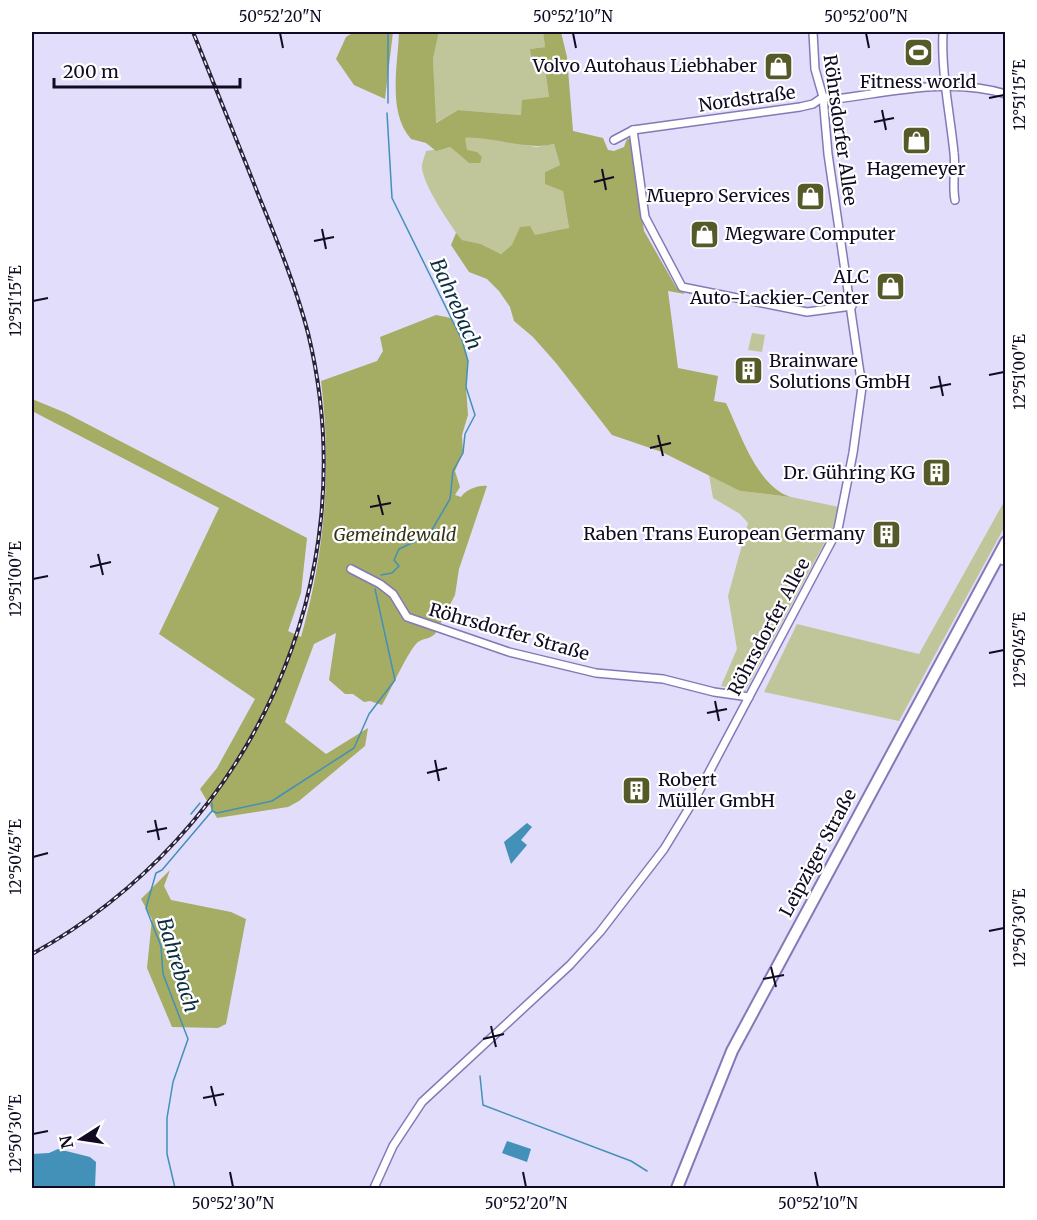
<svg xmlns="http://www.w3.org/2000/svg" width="1037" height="1220" viewBox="0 0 1037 1220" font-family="Merriweather,serif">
<rect width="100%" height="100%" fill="#e2ddfa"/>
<g fill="#c0c699">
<polygon points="439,32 543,32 545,47 530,49 530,62 544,63 549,97 521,115 458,110 435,123 433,59"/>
<path d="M486,137L536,147L554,144L560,165L545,172L563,191L569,228C544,237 522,236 501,254L481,244L461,240C449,222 426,190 422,169C421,164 425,156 426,151L450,147L469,163L464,138Z"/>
<polygon points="752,333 765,335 762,352 748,350"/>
<polygon points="709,475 740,491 791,497 839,507 834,525 745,691 721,686 737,649 728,596 748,523 740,514 713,498"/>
<polygon points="1005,500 1005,526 899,721 764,692 797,624 919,654"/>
</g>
<g fill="#a5ac63">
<polygon points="354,32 393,32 385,99 354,85 336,59 346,37"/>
<path d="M399,32H439L433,59L436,123L458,110L521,115L522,100L549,97L544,63L531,62L530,49L545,47L543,32H561L567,57L573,131L603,138L608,150L614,151L624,147L627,139H631L644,231L676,287L685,294L668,291L678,368L718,376L714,401L726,403C740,432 757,487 791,497L740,491L662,452L612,435L556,363L533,337L514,321L510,307L499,291L487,279L469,272L451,245L456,233L462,240L481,244L501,254L512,245L520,227L530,226L535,235L569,228L563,191L545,184V172L560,165L554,144C526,151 494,136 465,138L467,150L477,152L482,157L480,163H469L450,147L436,151L426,143L411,139C387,112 398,65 399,32Z"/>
<path d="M436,315L451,318L462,340L468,361L466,387L468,415L462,435L463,452L455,471L460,487L455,495L461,497C467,489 478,485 487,486L459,569L455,595L435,634C430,639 424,638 418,642C409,649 390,692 382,705L370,701L364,702L353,694H345L329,680L336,633L314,644L285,722L326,754L368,728L365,746L299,801L288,807L217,818L200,789L217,768L255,699L159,634L219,508L32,411V399L66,413L307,538L301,593L288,631L301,637C325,553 332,469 321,381L377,361L383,351L380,337Z"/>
<polygon points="170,870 164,886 171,900 231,912 246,919 226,1024 218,1028 172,1027 147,968 152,919 141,899"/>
</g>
<g fill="#4390b8">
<polygon points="527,823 532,827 521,840 527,845 511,864 504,842"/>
<polygon points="507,1141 531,1149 527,1162 502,1153"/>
<polygon points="58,1149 90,1157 96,1162 95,1188 32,1188 32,1154 49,1153"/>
</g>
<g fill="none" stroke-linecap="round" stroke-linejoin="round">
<g stroke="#4390b8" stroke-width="1.5">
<polyline points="388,32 388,103"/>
<polyline points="381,575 392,573 399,566 394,560 399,549 429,535 450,499 453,471 463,453 465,434 475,415 466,387 468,361 462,340 392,198 387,113"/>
<polyline points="212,803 212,811"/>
<polyline points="191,814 200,803"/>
<polyline points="480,1076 483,1105 631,1161 647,1171"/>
<polyline points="175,1188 167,1154 167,1118 173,1082 188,1039 163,974 161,946 146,908 156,873 162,870 212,811 217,813 272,801 354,748 369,714 395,680 375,589"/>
</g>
<defs>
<g id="street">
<path d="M943,32C941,73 950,113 954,153C956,169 952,184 955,200"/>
<polyline points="633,130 645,217 682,287 807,312 852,306"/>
<path d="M614,140L633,130L800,107L813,104L823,97L836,99C891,92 950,77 1006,94"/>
<polyline points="997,558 1006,562"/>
<polyline points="351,569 380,584 393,594 407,617 509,652 596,673 663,679 714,692 749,697"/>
<polyline points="374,1188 393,1146 422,1102 570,965 600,932 664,849 697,795 838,529 853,453 862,387 828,154 823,97 815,69 813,32"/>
</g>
<polyline id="secondary" points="677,1188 732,1051 1006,542"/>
</defs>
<use href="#street" stroke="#8678b8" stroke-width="10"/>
<use href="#secondary" stroke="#8678b8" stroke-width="14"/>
<use href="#street" stroke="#fff" stroke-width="7"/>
<use href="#secondary" stroke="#fff" stroke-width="10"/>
<defs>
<path id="rail" d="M32,954C252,833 368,579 308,333C296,287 278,243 260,199C238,143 215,87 193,32"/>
</defs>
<use href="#rail" stroke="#2a233b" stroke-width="4"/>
<use href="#rail" stroke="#fff" stroke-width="1.5" stroke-dasharray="4.5" stroke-linecap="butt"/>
</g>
<path fill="none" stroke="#110a22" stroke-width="2" d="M280,33L283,48M573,33L576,48M866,33L869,48M989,98L1004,95M882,110L886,130M874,122L894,118M602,169L606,190M594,182L614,177M322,229L326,249M314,241L334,237M33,301L48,298M989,375L1004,372M939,376L943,396M930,388L951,384M658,435L663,456M650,448L671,443M378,495L383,515M370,507L391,503M98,554L103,575M90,567L111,562M33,579L48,576M989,653L1004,650M715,701L719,721M707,713L727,709M435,760L439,781M427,773L447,768M155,820L159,840M147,832L167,828M33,857L48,853M989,931L1004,928M771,967L776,987M763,979L784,975M491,1026L496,1047M483,1039L504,1034M211,1086L216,1106M203,1098L224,1094M33,1134L48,1131M230,1172L233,1187M523,1172L526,1187M815,1172L818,1187"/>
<defs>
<symbol id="stadium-square" viewBox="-11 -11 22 22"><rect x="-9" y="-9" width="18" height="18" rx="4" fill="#565a28" stroke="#fff"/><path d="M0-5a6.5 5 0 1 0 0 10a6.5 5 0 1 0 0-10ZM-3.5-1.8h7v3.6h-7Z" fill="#fff"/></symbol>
<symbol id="shop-square" viewBox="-11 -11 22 22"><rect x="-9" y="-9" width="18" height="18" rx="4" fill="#565a28" stroke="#fff"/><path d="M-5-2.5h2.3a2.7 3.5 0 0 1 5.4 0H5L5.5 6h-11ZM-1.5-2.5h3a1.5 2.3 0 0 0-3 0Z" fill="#fff"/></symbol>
<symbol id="building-square" viewBox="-11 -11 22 22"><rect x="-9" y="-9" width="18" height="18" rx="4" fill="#565a28" stroke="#fff"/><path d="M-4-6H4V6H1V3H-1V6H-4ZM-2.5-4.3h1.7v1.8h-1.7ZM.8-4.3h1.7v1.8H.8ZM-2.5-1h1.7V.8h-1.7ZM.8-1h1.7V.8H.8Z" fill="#fff"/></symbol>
</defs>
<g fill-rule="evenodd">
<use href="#stadium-square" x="902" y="36" width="33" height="33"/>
<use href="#shop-square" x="762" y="50" width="33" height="33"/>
<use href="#shop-square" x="900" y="124" width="33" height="33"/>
<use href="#shop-square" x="794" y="180" width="33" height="33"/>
<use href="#shop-square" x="688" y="218" width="33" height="33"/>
<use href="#shop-square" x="874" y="270" width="33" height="33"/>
<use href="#building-square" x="732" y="354" width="33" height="33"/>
<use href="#building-square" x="920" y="456" width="33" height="33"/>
<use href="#building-square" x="870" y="518" width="33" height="33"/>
<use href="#building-square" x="620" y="774" width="33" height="33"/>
</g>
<g text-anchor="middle" stroke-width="4.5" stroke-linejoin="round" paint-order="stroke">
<g font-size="18" fill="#110a22" stroke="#fff" text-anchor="end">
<text x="757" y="72">Volvo Autohaus Liebhaber</text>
<text x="918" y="88" text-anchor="middle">Fitness world</text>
<text x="916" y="175" text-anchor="middle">Hagemeyer</text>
<text x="790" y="202">Muepro Services</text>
<text x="725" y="240" text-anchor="start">Megware Computer</text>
<text x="869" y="283">ALC<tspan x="869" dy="21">Auto-Lackier-Center</tspan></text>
<text x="769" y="367" text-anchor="start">Brainware<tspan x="769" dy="21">Solutions GmbH</tspan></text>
<text x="915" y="479">Dr. Gühring KG</text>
<text x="865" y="540">Raben Trans European Germany</text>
<text x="658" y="786" text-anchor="start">Robert<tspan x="658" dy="21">Müller GmbH</tspan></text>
</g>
<g font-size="18" fill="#110a22" stroke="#fff">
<text transform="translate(747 99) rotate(-8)" y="6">Nordstraße</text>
<text transform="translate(840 130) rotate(82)" y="6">Röhrsdorfer Allee</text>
<text transform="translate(769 627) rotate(-62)" y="6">Röhrsdorfer Allee</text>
<text transform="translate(509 632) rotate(16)" y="6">Röhrsdorfer Straße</text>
<text transform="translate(818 853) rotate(-62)" y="6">Leipziger Straße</text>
</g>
<g font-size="18" font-style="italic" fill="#323514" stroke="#fff">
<text x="395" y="541">Gemeindewald</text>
</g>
<g font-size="20" font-style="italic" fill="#0b2f40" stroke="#fff">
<text transform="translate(456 304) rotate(66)" y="7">Bahrebach</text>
<text transform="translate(178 965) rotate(73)" y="7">Bahrebach</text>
</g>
</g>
<rect width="1037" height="1220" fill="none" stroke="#ffffff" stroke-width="66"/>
<g transform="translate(81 1139) rotate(258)" stroke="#ffffff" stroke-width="4.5" paint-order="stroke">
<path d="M0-4.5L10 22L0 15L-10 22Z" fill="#110a22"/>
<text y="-9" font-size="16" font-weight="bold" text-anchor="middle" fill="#110a22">N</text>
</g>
<path d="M54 78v9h186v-9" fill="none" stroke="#110a22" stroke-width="3"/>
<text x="63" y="78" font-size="18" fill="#110a22" stroke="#ffffff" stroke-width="4.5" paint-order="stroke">200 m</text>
<rect x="33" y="33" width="971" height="1154" fill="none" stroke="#110a22" stroke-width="2"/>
<g font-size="15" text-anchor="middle" fill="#110a22">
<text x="280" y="22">50°52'20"N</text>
<text x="573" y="22">50°52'10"N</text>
<text x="866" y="22">50°52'00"N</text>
<text transform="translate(1020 95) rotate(-90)" y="5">12°51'15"E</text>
<text transform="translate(16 301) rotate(-90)" y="5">12°51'15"E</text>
<text transform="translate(1020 372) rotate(-90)" y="5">12°51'00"E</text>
<text transform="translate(16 579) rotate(-90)" y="5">12°51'00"E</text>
<text transform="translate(1020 650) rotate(-90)" y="5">12°50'45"E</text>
<text transform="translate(16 857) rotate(-90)" y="5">12°50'45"E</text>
<text transform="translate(1020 928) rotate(-90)" y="5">12°50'30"E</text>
<text transform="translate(16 1134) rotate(-90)" y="5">12°50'30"E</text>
<text x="233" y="1209">50°52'30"N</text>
<text x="526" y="1209">50°52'20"N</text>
<text x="818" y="1209">50°52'10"N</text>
</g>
</svg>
